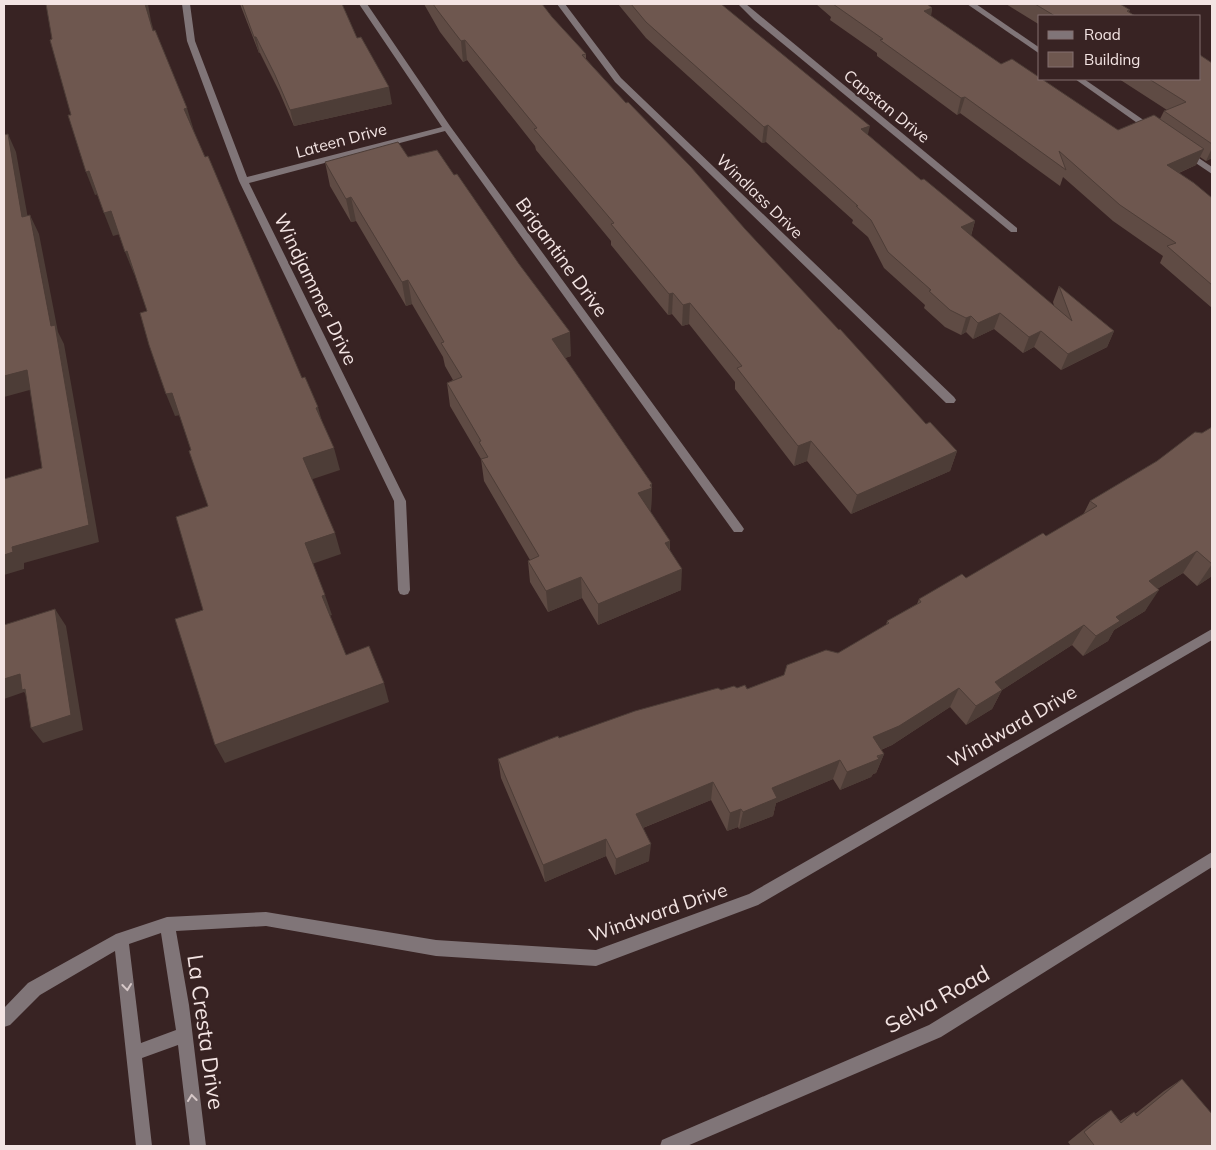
<svg xmlns="http://www.w3.org/2000/svg" width="1216" height="1150" viewBox="0 0 1216 1150" font-family="Mulish,sans-serif">
<rect width="100%" height="100%" fill="#382323"/>
<g fill="none" stroke-linecap="round" stroke-linejoin="round">
<g fill="#807578" fill-rule="evenodd">
<polygon points="182,4 190,4 195,41 247,177 442,127 359,4 367,4 450,126 742,526 744,529 742,532 734,532 445,131 249,183 406,501 410,590 408,594 404,595 400,594 398,590 394,501 239,181 187,41"/>
<polygon points="557,4 565,4 621,78 954,397 956,400 954,403 946,403 615,82"/>
<polygon points="738,4 746,4 1017,228 1017,232 1011,232 754,20"/>
<polygon points="967,4 976,4 1040,48 1040,54"/>
<polygon points="1075,79 1084,79 1158,130 1156,132 1150,132"/>
<polygon points="1184,148 1212,167 1212,174 1181,153 1179,151"/>
<path d="M1212,629V640L758,905L596,966L436,956L266,926L176,931L189,1005L206,1146H190L178,1045L142,1058L152,1146H136L115,951L40,995L10,1025L4,1027V1008L28,983L116,934L167,917L266,912L436,940L596,950L749,894ZM161,933L176,1030L141,1043L129,944Z"/>
<polygon points="1212,852 1212,867 941,1037 687,1146 660,1146 662,1140 929,1025"/>
</g>
</g>
<g fill="#5f4b44">
<polygon points="240,4 342,4 357,38 392,104 294,126 279,91 260,53 259,53"/>
<polygon points="424,4 542,4 552,17 586,54 586,59 626,103 745,229 926,424 957,451 950,471 851,514 807,461 794,466 735,389 735,382 689,324 682,326 672,314 668,315 611,245 611,241 536,150 535,146 467,60 463,62 440,32"/>
<polygon points="618,4 721,4 868,135 921,180 975,221 971,236 1054,306 1053,302 1059,286 1114,331 1107,347 1061,370 1034,347 1023,353 994,329 973,339 966,332 961,335 945,327 924,308 925,305 884,268 868,237 852,223 853,220 766,142 762,143 646,38"/>
<polygon points="816,4 927,4 932,8 931,16 1001,64 1118,130 1160,119 1164,111 1167,110 1119,79 1200,79 1212,63 1212,158 1206,161 1200,157 1196,165 1179,173 1212,198 1212,308 1160,263 1163,256 1113,221 1063,177 1060,186 960,113 957,115 877,56 877,53 830,20 831,17"/>
<polygon points="1006,4 1120,4 1130,10 1129,12 1135,16 1040,16 1040,25"/>
<polygon points="408,157 571,356 565,358 652,484 651,510 650,511 670,541 670,550 681,590 598,625 582,598 548,612 530,582 528,561 530,560 484,481 481,459 450,406 447,383 453,380 445,366 443,357 412,304 406,306 356,221 351,222 330,186 325,162"/>
<polygon points="1202,433 1212,576 1197,586 1183,573 1157,589 1145,611 1114,630 1108,641 1083,656 1072,645 1002,690 992,709 966,725 950,707 892,745 881,750 884,754 876,773 873,774 871,777 840,790 833,779 776,803 773,816 739,829 738,827 727,831 711,800 643,828 649,861 615,875 606,856 545,882 501,778 498,759 559,738 721,690 737,688 747,689 784,675 838,653 886,625 887,621 917,604 919,599 966,578 1046,536 1083,515 1090,501 1157,461"/>
<polygon points="1182,1079 1212,1146 1071,1146 1068,1142 1094,1121 1111,1110 1120,1121 1134,1112 1135,1114 1164,1091"/>
</g>
<g fill="#4d3d37">
<polygon points="145,4 148,4 151,21 160,53"/>
<polygon points="932,8 929,24 924,11"/>
<polygon points="254,37 256,37 260,53 259,53"/>
<polygon points="465,40 467,60 463,62 461,41"/>
<polygon points="389,87 392,104 294,126 290,110"/>
<polygon points="965,97 960,113 957,115 961,98"/>
<polygon points="187,108 194,131 184,109"/>
<polygon points="768,125 766,142 762,143 764,127"/>
<polygon points="870,126 866,142 861,129"/>
<polygon points="8,134 16,152 31,235 22,217"/>
<polygon points="1212,148 1212,158 1206,161"/>
<polygon points="1204,149 1196,165 1160,181 1167,165"/>
<polygon points="89,171 99,194 95,195 86,172"/>
<polygon points="351,197 356,221 351,222 346,199"/>
<polygon points="111,211 120,234 113,236 104,213"/>
<polygon points="30,215 39,234 58,332 64,344 99,542 24,563 24,569 4,575 4,555 12,547 89,525"/>
<polygon points="975,221 970,238 961,227"/>
<polygon points="127,251 136,274 134,274 125,252"/>
<polygon points="408,280 412,304 406,306 402,282"/>
<polygon points="673,293 672,314 668,315 669,294"/>
<polygon points="690,303 689,324 682,326 683,305"/>
<polygon points="1000,313 994,329 973,339 978,323"/>
<polygon points="971,316 966,332 961,335 966,318"/>
<polygon points="1041,331 1034,347 1023,353 1029,337"/>
<polygon points="1114,331 1107,347 1061,370 1068,354"/>
<polygon points="570,332 571,356 553,362 552,339"/>
<polygon points="27,370 37,388 4,397 4,376"/>
<polygon points="172,393 181,415 175,416 166,394"/>
<polygon points="318,407 324,429 316,408"/>
<polygon points="811,441 807,461 794,466 798,446"/>
<polygon points="334,448 340,470 310,480 303,458"/>
<polygon points="957,451 950,471 851,514 857,495"/>
<polygon points="652,484 651,510 638,515 638,493"/>
<polygon points="335,533 341,554 312,564 305,543"/>
<polygon points="670,541 669,562 665,543"/>
<polygon points="1197,551 1183,573 1136,602 1149,581"/>
<polygon points="1212,564 1212,576 1197,586"/>
<polygon points="682,569 681,590 598,625 598,604"/>
<polygon points="581,577 582,598 548,612 546,591"/>
<polygon points="1159,590 1145,611 1114,630 1108,641 1083,656 1096,636 1116,617"/>
<polygon points="325,595 332,615 329,616 322,596"/>
<polygon points="55,609 66,626 83,730 43,743 31,728"/>
<polygon points="1084,625 1072,645 1002,690 992,709 966,725 976,706 995,682"/>
<polygon points="20,674 34,705 24,692 4,699 4,679"/>
<polygon points="384,683 389,702 225,763 215,745"/>
<polygon points="959,688 950,707 892,745 866,756 873,737"/>
<polygon points="884,754 876,773 873,774 871,777 840,790 847,772"/>
<polygon points="840,760 833,779 776,803 773,816 739,829 743,812 772,788"/>
<polygon points="713,782 711,800 635,831 636,814"/>
<polygon points="741,809 738,827 727,831 730,813"/>
<polygon points="606,839 606,856 545,882 543,865"/>
<polygon points="651,844 649,861 615,875 616,859"/>
</g>
<g fill="#6e574f" stroke="#4d3d37">
<polygon points="46,4 145,4 153,31 155,30 187,108 184,109 205,157 208,156 302,378 305,377 318,407 316,408 334,448 303,458 335,533 305,543 325,595 322,596 346,655 369,646 384,683 215,745 175,619 203,610 176,517 208,506 189,451 191,450 172,393 166,394 149,345 140,313 147,311 127,251 125,252 111,211 104,213 89,171 86,172 68,115 71,115 50,40 52,39"/>
<polygon points="242,4 342,4 357,38 361,37 389,87 290,110 275,75 256,37 254,37"/>
<polygon points="433,4 542,4 552,17 586,54 582,55 626,103 628,102 691,167 745,229 839,330 840,329 926,424 930,422 957,451 857,495 811,441 798,446 737,368 742,366 690,303 683,305 673,293 669,294 611,224 614,223 534,129 537,128 465,40 461,41 438,11"/>
<polygon points="631,4 721,4 870,126 861,129 921,180 924,179 975,221 961,227 1072,321 1059,286 1114,331 1068,354 1041,331 1029,337 1000,313 978,323 971,316 966,318 950,310 929,291 931,290 888,252 871,220 856,206 858,206 768,125 764,127 646,22"/>
<polygon points="833,4 927,4 932,8 924,11 1001,64 1012,59 1118,130 1154,115 1204,149 1167,165 1194,183 1212,198 1212,285 1167,246 1176,243 1120,205 1059,151 1066,170 965,97 961,98 880,40 883,39"/>
<polygon points="1035,4 1120,4 1130,10 1127,11 1135,16 1055,16"/>
<polygon points="1200,55 1212,63 1212,144 1164,111 1186,102 1149,79 1200,79"/>
<polygon points="8,134 22,217 30,215 51,326 55,325 89,525 12,547 13,552 4,555 4,479 42,468 27,370 4,376 4,135"/>
<polygon points="398,142 408,157 437,150 454,175 457,174 519,264 570,332 552,339 652,484 650,485 652,488 638,493 670,541 665,543 682,569 598,604 581,577 546,591 528,561 539,556 481,459 488,457 479,442 481,441 447,383 462,377 441,343 444,342 408,280 402,282 351,197 346,199 325,162"/>
<polygon points="1212,427 1212,564 1197,551 1149,581 1159,590 1116,617 1120,621 1096,636 1084,625 995,682 1002,690 976,706 959,688 899,726 873,737 884,754 877,756 879,759 847,772 840,760 772,788 777,798 743,812 741,809 730,813 713,782 636,814 651,844 616,859 606,839 543,865 498,759 558,736 559,738 635,711 718,688 721,690 734,686 737,688 745,685 747,689 784,675 787,665 826,650 838,653 889,623 887,621 921,602 919,599 962,574 966,578 1043,533 1046,536 1097,506 1090,501 1157,461 1195,432 1202,433"/>
<polygon points="55,609 71,715 31,728 25,689 22,690 20,674 4,679 4,625"/>
<polygon points="1182,1079 1212,1114 1212,1146 1092,1146 1094,1145 1084,1132 1111,1110 1121,1123 1134,1112 1137,1116"/>
</g>
<defs><path id="oneway-chevron" d="M-2-3.5L2.5 0L-2 3.5" fill="none" stroke-width="1.6" stroke-linecap="round" stroke-linejoin="round" transform="scale(1.25)"/></defs>
<g stroke="#d6c8c8">
<use href="#oneway-chevron" transform="translate(127 987) rotate(83)"/>
<use href="#oneway-chevron" transform="translate(192 1098) rotate(-97)"/>
</g>
<g text-anchor="middle" stroke-width="4.5" stroke-linejoin="round" paint-order="stroke">
<g font-size="16" fill="#f3e4e3" stroke="#382323">
<text transform="translate(887 106) rotate(39)" y="6">Capstan Drive</text>
<text transform="translate(341 140) rotate(-15)" y="6">Lateen Drive</text>
<text transform="translate(760 196) rotate(44)" y="6">Windlass Drive</text>
</g>
<g font-size="19" fill="#f3e4e3" stroke="#382323">
<text transform="translate(562 257) rotate(54)" y="7">Brigantine Drive</text>
<text transform="translate(316 289) rotate(64)" y="7">Windjammer Drive</text>
<text transform="translate(1012 726) rotate(-30)" y="7">Windward Drive</text>
<text transform="translate(658 912) rotate(-19)" y="7">Windward Drive</text>
</g>
<g font-size="22" fill="#f3e4e3" stroke="#382323">
<text transform="translate(937 999) rotate(-29)" y="8">Selva Road</text>
<text transform="translate(206 1032) rotate(82)" y="8">La Cresta Drive</text>
</g>
</g>
<rect width="1216" height="1150" fill="none" stroke="#f3e4e3" stroke-width="10"/>
<rect x="1038" y="15" width="162" height="65" fill="#382323" stroke="#837070"/>
<rect x="1048" y="31" width="25" height="8" fill="#807578" stroke="#837070"/>
<text x="1084" y="40" font-size="15" fill="#f3e4e3">Road</text>
<rect x="1048" y="52" width="25" height="15" fill="#6e574f" stroke="#837070"/>
<text x="1084" y="65" font-size="15" fill="#f3e4e3">Building</text>
</svg>
